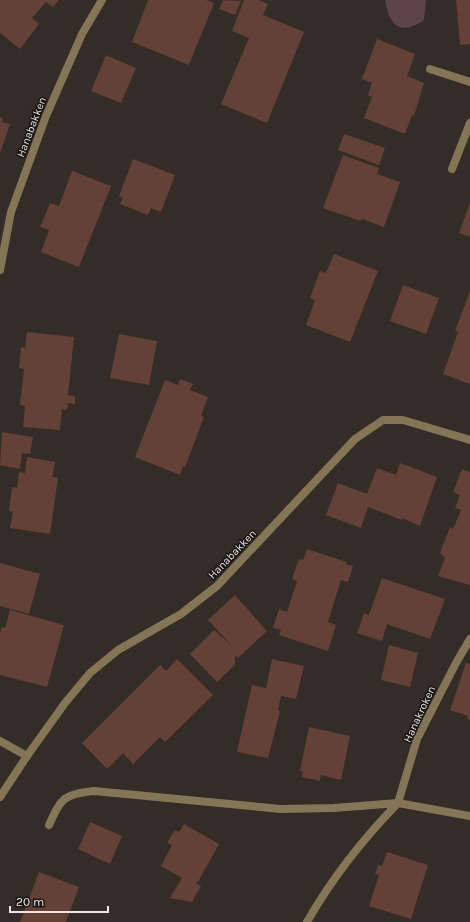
<svg xmlns="http://www.w3.org/2000/svg" width="470" height="922" viewBox="0 0 470 922" font-family="Karla,sans-serif">
<rect width="100%" height="100%" fill="#332c27"/>
<path fill="#5e4446" d="M385,0H426L424,20C400,37 389,25 385,0Z"/>
<g fill="#634136">
<polygon points="0,0 59,0 53,7 46,2 32,18 39,24 20,49 0,33"/>
<polygon points="148,0 206,0 214,3 189,65 132,42"/>
<polygon points="223,0 241,1 235,15 219,9"/>
<polygon points="244,0 258,0 268,4 263,15 304,32 267,123 221,104 249,38 232,31"/>
<polygon points="456,0 470,0 470,44 460,45"/>
<polygon points="377,39 415,54 407,76 424,83 414,116 412,115 405,134 364,118 372,97 368,95 372,83 362,79"/>
<polygon points="106,55 136,68 121,103 91,91"/>
<polygon points="0,117 3,118 2,122 10,124 0,153"/>
<polygon points="344,134 385,148 379,165 338,150"/>
<polygon points="343,155 379,168 377,174 400,182 384,227 362,219 361,221 323,208"/>
<polygon points="133,159 175,175 161,212 151,208 148,215 120,204 123,198 119,196"/>
<polygon points="72,171 111,186 79,267 41,252 49,230 40,227 50,203 59,206"/>
<polygon points="470,203 470,237 459,233"/>
<polygon points="334,254 378,271 350,342 306,325 315,300 310,298 320,271 326,273"/>
<polygon points="403,285 439,298 426,334 390,321"/>
<polygon points="470,291 470,384 443,374 458,332 455,331"/>
<polygon points="27,332 74,337 68,395 75,396 75,404 68,403 67,410 62,409 60,430 23,427 25,406 20,405 24,369 19,368 21,347 25,348"/>
<polygon points="119,334 157,341 149,385 110,378"/>
<polygon points="180,379 193,384 190,390 208,397 201,416 204,417 185,467 183,466 180,475 135,457 165,380 178,385"/>
<polygon points="2,432 33,437 30,454 22,453 20,469 0,465"/>
<polygon points="27,457 55,462 52,477 58,478 50,534 10,528 13,512 9,511 12,487 17,488 19,472 25,473"/>
<polygon points="400,463 437,477 420,526 402,518 402,520 368,507 361,528 326,515 338,483 367,494 377,468 396,475"/>
<polygon points="462,469 470,472 470,585 438,576 445,558 440,553 450,527 453,529 461,510 455,508 460,495 453,492"/>
<polygon points="307,549 347,562 346,564 353,566 348,582 341,580 328,622 336,625 328,651 279,635 281,630 273,628 279,609 287,612 297,581 292,579 299,559 303,560"/>
<polygon points="0,563 40,574 29,614 0,606"/>
<polygon points="382,578 445,599 430,639 387,624 382,641 357,633 364,613 369,615"/>
<polygon points="235,595 267,631 238,658 235,655 235,665 217,682 190,654 214,630 232,646 208,620"/>
<polygon points="10,610 64,625 47,687 0,675 0,633 2,627 5,628"/>
<polygon points="389,645 418,653 410,687 381,680"/>
<polygon points="177,659 213,695 165,742 160,737 133,764 123,753 107,769 82,743 160,665 166,671"/>
<polygon points="272,659 304,666 296,699 281,696 278,710 280,711 268,758 237,752 252,685 266,688"/>
<polygon points="466,663 470,664 470,720 467,719 468,716 450,710"/>
<polygon points="309,727 350,736 341,780 321,775 320,781 302,777 303,771 300,771"/>
<polygon points="90,822 122,836 110,864 78,849"/>
<polygon points="184,824 219,844 198,882 196,882 196,883 201,886 192,902 170,898 182,878 161,866 172,845 167,843 175,830 179,832"/>
<polygon points="387,852 428,865 411,919 369,906 379,875 375,874 378,865 382,866"/>
<polygon points="39,872 79,887 66,922 20,922"/>
</g>
<g fill="none" stroke-linecap="round" stroke-linejoin="round">
<g stroke="#837555" stroke-width="8">
<polyline points="430,69 470,82"/>
<polyline points="452,169 470,123"/>
<path d="M49,825C61,799 63,794 94,791L281,809L334,808L398,803"/>
<path d="M307,922C332,878 363,839 398,803"/>
</g>
<g stroke="#837555" stroke-width="8">
<polyline points="0,270 11,212 46,116 82,34 102,0"/>
<polyline points="470,639 456,663 417,739 398,803 470,816"/>
<polyline points="0,741 27,756"/>
<polyline points="0,797 27,756 65,703 90,673 118,650 181,614 217,586 355,439 383,420 403,420 470,440"/>
</g>
</g>
<g text-anchor="middle" stroke-width="3" stroke-linejoin="round" paint-order="stroke">
<g font-size="11" fill="#ece8e4" stroke="#181513">
<text transform="translate(31 127) rotate(-69)" y="4">Hanabakken</text>
<text transform="translate(232 554) rotate(-46)" y="4">Hanabakken</text>
<text transform="translate(419 714) rotate(-65)" y="4">Hanakroken</text>
</g>
</g>
<path d="M10 906v6h98v-6" fill="none" stroke="#ece8e4" stroke-width="2"/>
<text x="16" y="906" font-size="12" fill="#ece8e4" stroke="#181513" stroke-width="3" paint-order="stroke">20 m</text>
</svg>
